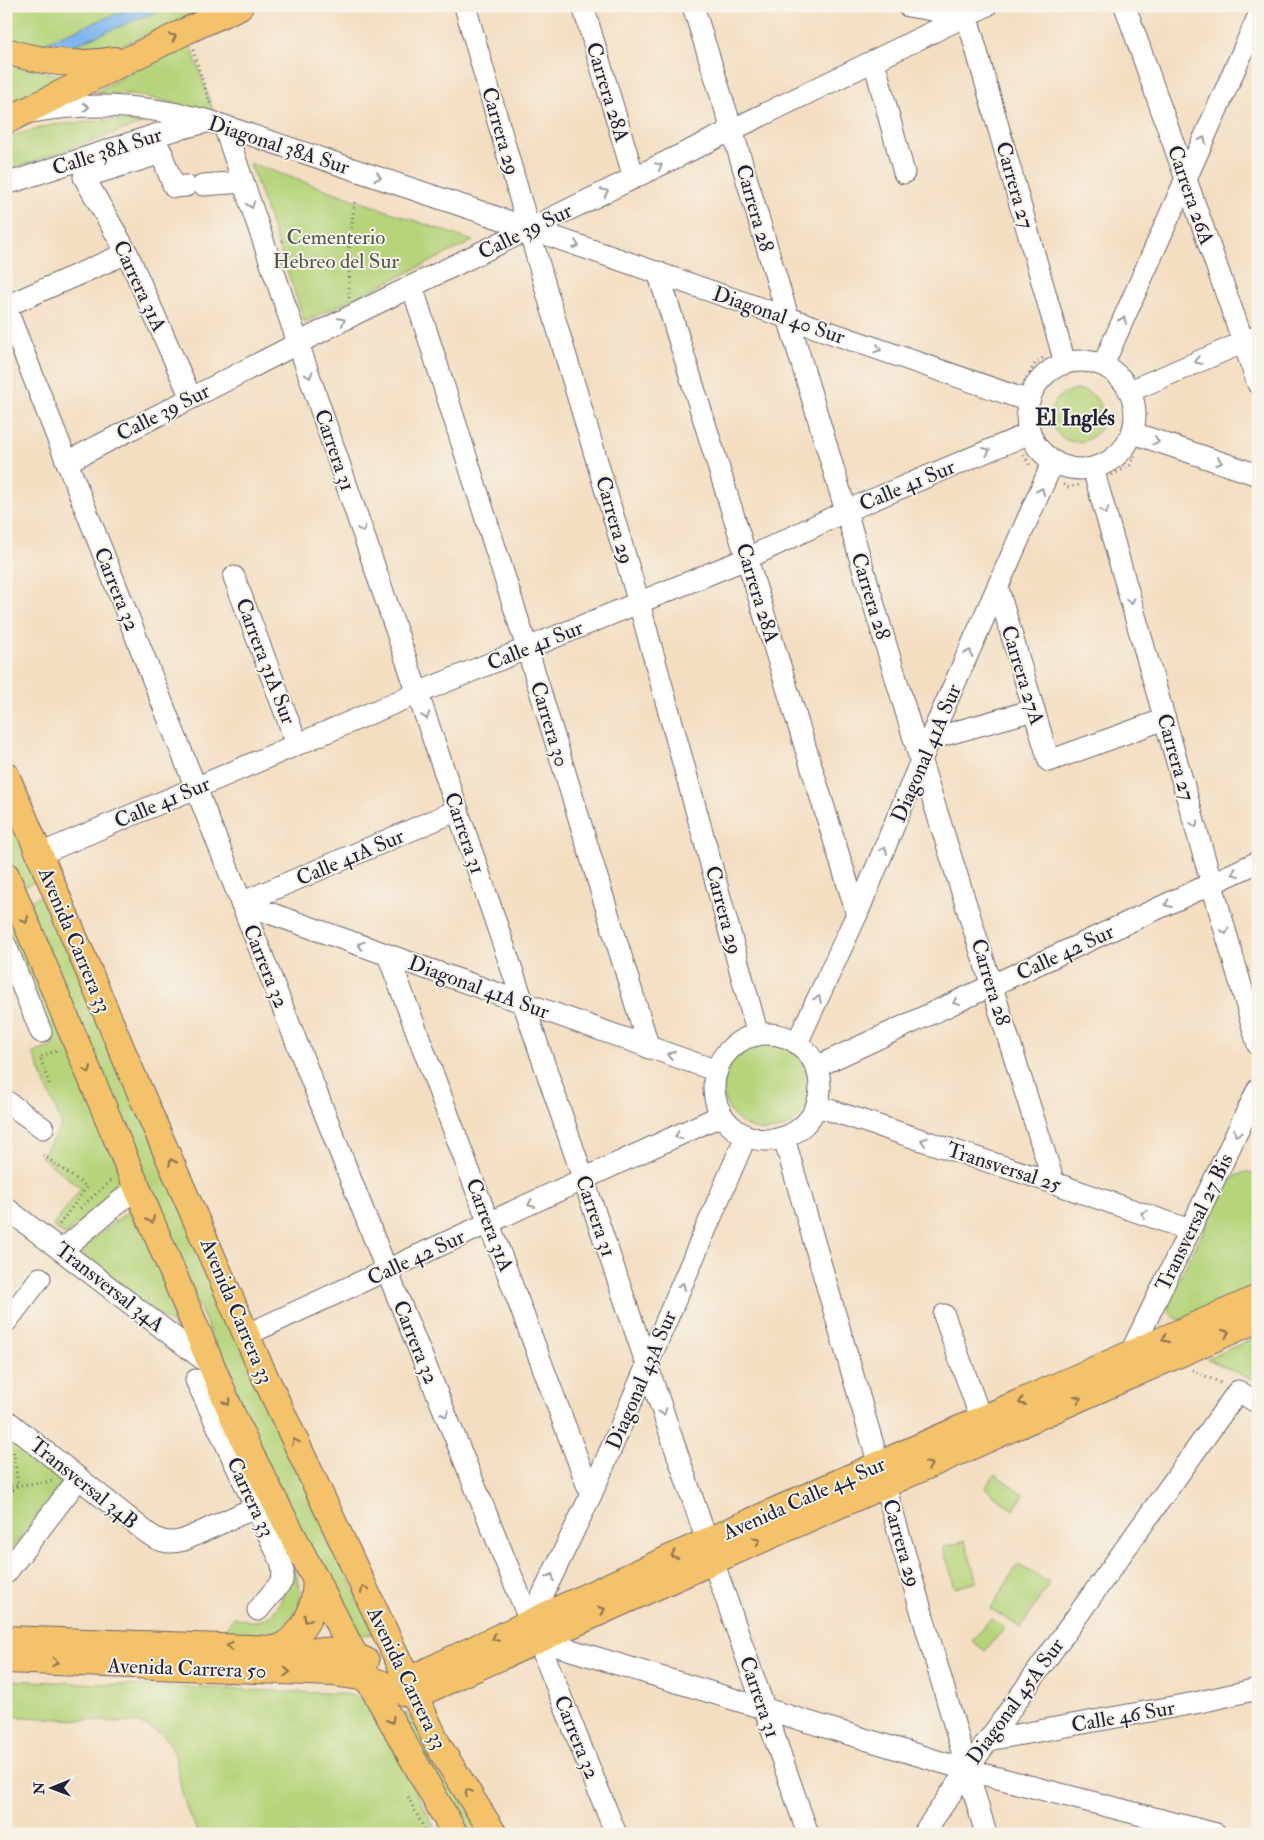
<svg xmlns="http://www.w3.org/2000/svg" width="1264" height="1840" viewBox="0 0 1264 1840" font-family="'IM FELL Double Pica',serif">
<rect width="100%" height="100%" fill="#f7f3e8"/>
<filter id="ink" filterUnits="userSpaceOnUse"><feTurbulence type="fractalNoise" baseFrequency=".02" numOctaves="2"/><feDisplacementMap in="SourceGraphic" scale="10" xChannelSelector="R" yChannelSelector="G"/><feConvolveMatrix kernelMatrix="1 2 1 2 8 2 1 2 1" color-interpolation-filters="sRGB"/></filter>
<filter id="wash" filterUnits="userSpaceOnUse"><feTurbulence type="fractalNoise" baseFrequency=".0096" numOctaves="4" result="noise"/><feDisplacementMap in="SourceGraphic" scale="20" xChannelSelector="R" yChannelSelector="G"/><feGaussianBlur stdDeviation="1.12" result="paint"/><feColorMatrix in="noise" values="0 0 0 0 0 0 0 0 0 0 0 0 0 0 0 0 0 1.4 0 .05"/><feComposite in="paint" operator="in"/></filter>
<g filter="url(#wash)">
<rect width="100%" height="100%" fill="#f3dec1"/>
<g fill="#b6d47a" stroke="#6c7b5a">
<polygon points="6,6 217,6 112,49 81,54 6,41"/>
<polygon points="189,40 214,114 170,102 132,94 94,93"/>
<polygon points="6,60 53,74 73,77 6,104"/>
<polygon points="110,120 143,123 6,171 6,137 52,125"/>
<polygon points="250,163 473,241 305,322"/>
<circle cx="1077" cy="416" r="26"/>
<polygon points="6,798 40,879 21,888 6,850"/>
<polygon points="46,894 374,1634 353,1635 278,1491 27,902"/>
<polygon points="6,895 125,1182 65,1235 53,1226 81,1188 41,1157 62,1125 33,1053 54,1046 6,927"/>
<circle cx="767" cy="1087" r="44"/>
<path d="M1245,1172L1258,1173V1285L1183,1320C1171,1319 1168,1312 1168,1301L1229,1180Z"/>
<polygon points="134,1206 188,1337 79,1252"/>
<polygon points="1258,1336 1258,1382 1207,1359"/>
<polygon points="6,1435 64,1480 6,1557"/>
<polygon points="995,1474 1024,1495 1013,1510 985,1488"/>
<polygon points="965,1541 977,1582 955,1588 943,1547"/>
<path d="M289,1556C298,1578 309,1602 289,1622C284,1626 279,1631 273,1632C257,1637 238,1634 221,1634L234,1617C239,1618 244,1620 249,1621C285,1624 287,1580 289,1556Z"/>
<polygon points="1018,1564 1049,1583 1021,1628 991,1609"/>
<polygon points="991,1618 1004,1628 985,1651 972,1641"/>
<path d="M6,1680L345,1694C364,1698 367,1700 377,1717L438,1834H200L190,1818L182,1793L175,1755L169,1742L161,1733L139,1723L6,1716Z"/>
<polygon points="408,1713 483,1834 464,1834 397,1717"/>
</g>
<polygon fill="#7cb5ec" stroke="#4f6c94" points="136,6 170,6 59,51 41,44"/>
</g>
<g filter="url(#ink)">
<g fill="none" stroke-linecap="round" stroke-linejoin="round">
<defs>
<g id="minor">
<polyline points="465,6 548,296 639,603 758,1035"/>
<polyline points="583,6 634,178"/>
<polyline points="693,6 732,130 921,762 1054,1183"/>
<polyline points="908,6 967,16"/>
<polyline points="964,6 1065,363"/>
<polyline points="1125,6 1258,384"/>
<polyline points="874,61 904,173"/>
<path d="M32,112C91,101 151,106 209,121L487,214L1029,401"/>
<polyline points="224,126 707,1541"/>
<polyline points="156,140 174,187 186,186"/>
<polyline points="162,153 84,177 127,253 191,398"/>
<polyline points="6,184 155,135 206,122"/>
<polyline points="203,185 243,182"/>
<polyline points="658,272 857,914"/>
<polyline points="412,286 527,648 649,1048"/>
<polyline points="6,306 127,253"/>
<polyline points="6,308 387,1271 530,1621"/>
<circle cx="1081" cy="415" r="54"/>
<polyline points="1103,365 1258,17"/>
<polyline points="1130,391 1258,336"/>
<polyline points="1133,433 1258,475"/>
<polyline points="67,462 359,312 986,6"/>
<polyline points="1093,469 1258,1045"/>
<polyline points="234,577 297,744"/>
<polyline points="998,589 1049,761 1165,719"/>
<polyline points="930,739 1034,710"/>
<polyline points="38,855 418,693 748,558 846,511 1030,433"/>
<polyline points="241,903 717,1071"/>
<polyline points="241,903 458,810"/>
<polyline points="6,946 41,1032"/>
<polyline points="388,955 591,1495"/>
<circle cx="767" cy="1087" r="53"/>
<polyline points="797,1043 857,914 930,739 1053,462"/>
<polyline points="816,1067 1258,862"/>
<polyline points="6,1101 43,1128"/>
<polyline points="817,1106 1054,1183 1190,1230"/>
<polyline points="784,1138 986,1834"/>
<polyline points="6,1208 213,1367"/>
<polyline points="62,1250 137,1187"/>
<polyline points="944,1315 981,1419"/>
<polyline points="6,1322 40,1278"/>
<polyline points="246,1335 722,1115"/>
<polyline points="1130,1354 1258,1089"/>
<polyline points="196,1380 281,1561 283,1571 282,1581 258,1610"/>
<path d="M6,1420L146,1532C159,1542 168,1544 184,1540L256,1507"/>
<polyline points="713,1561 808,1834"/>
<polyline points="6,1573 79,1478"/>
<polyline points="530,1621 591,1495 746,1136"/>
<polyline points="538,1640 967,1770 1216,1834"/>
<polyline points="538,1640 616,1834"/>
<polyline points="988,1740 1195,1703 1258,1689"/>
<polyline points="923,1834 967,1770 1238,1391 1258,1403"/>
</g>
<g id="major">
<path d="M6,51C41,62 77,67 114,60"/>
<polyline points="6,121 186,31 240,6"/>
<polyline points="6,775 130,1069 260,1366 439,1747 494,1834"/>
<polyline points="6,875 232,1414 250,1453 355,1656 455,1834"/>
<polyline points="6,1639 325,1651 355,1656 366,1661"/>
<path d="M279,1648C307,1632 315,1610 316,1579"/>
<polyline points="6,1660 333,1673 367,1678 414,1696 713,1561 1258,1319"/>
<path d="M421,1674C697,1542 978,1421 1258,1298"/>
</g>
</defs>
<use href="#minor" stroke="#6b646a" stroke-width="23"/>
<use href="#major" stroke="#6b646a" stroke-width="28"/>
<g stroke="#6b646a" stroke-width="3" stroke-dasharray="1 4" stroke-linecap="butt">
<polyline points="193,50 210,104"/>
<path d="M282,241C304,237 327,242 349,245"/>
<polyline points="349,298 349,245 355,200"/>
<polyline points="1024,382 1036,362 1045,357"/>
<polyline points="1024,455 1031,467"/>
<polyline points="1112,475 1130,465 1137,453"/>
<polyline points="1063,485 1068,487 1081,485"/>
<polyline points="49,1084 40,1057 59,1049"/>
<polyline points="43,1155 87,1187 59,1225"/>
<polyline points="80,1208 113,1179"/>
<polyline points="1192,1370 1223,1384"/>
<polyline points="6,1487 53,1481"/>
<polyline points="6,1498 18,1485 13,1448"/>
<polyline points="408,1797 427,1834"/>
</g>
<use href="#minor" stroke="#fff" stroke-width="21"/>
<use href="#major" stroke="#f3c26a" stroke-width="26"/>
</g>
<defs><path id="oneway-chevron" d="M-2-3.5L2.5 0L-2 3.5" fill="none" stroke-width="1.6" stroke-linecap="round" stroke-linejoin="round" transform="scale(1.25)"/></defs>
<g stroke="#8a7252">
<use href="#oneway-chevron" transform="translate(173 37) rotate(-26)"/>
<use href="#oneway-chevron" transform="translate(25 920) rotate(67)"/>
<use href="#oneway-chevron" transform="translate(88 1070) rotate(67)"/>
<use href="#oneway-chevron" transform="translate(172 1162) rotate(-114)"/>
<use href="#oneway-chevron" transform="translate(151 1220) rotate(67)"/>
<use href="#oneway-chevron" transform="translate(1226 1333) rotate(-24)"/>
<use href="#oneway-chevron" transform="translate(1165 1339) rotate(156)"/>
<use href="#oneway-chevron" transform="translate(1078 1399) rotate(-24)"/>
<use href="#oneway-chevron" transform="translate(227 1402) rotate(68)"/>
<use href="#oneway-chevron" transform="translate(1022 1402) rotate(156)"/>
<use href="#oneway-chevron" transform="translate(295 1442) rotate(-115)"/>
<use href="#oneway-chevron" transform="translate(929 1465) rotate(-24)"/>
<use href="#oneway-chevron" transform="translate(757 1541) rotate(-24)"/>
<use href="#oneway-chevron" transform="translate(674 1555) rotate(156)"/>
<use href="#oneway-chevron" transform="translate(364 1589) rotate(-115)"/>
<use href="#oneway-chevron" transform="translate(602 1610) rotate(-24)"/>
<use href="#oneway-chevron" transform="translate(307 1619) rotate(118)"/>
<use href="#oneway-chevron" transform="translate(495 1638) rotate(154)"/>
<use href="#oneway-chevron" transform="translate(230 1646) rotate(-178)"/>
<use href="#oneway-chevron" transform="translate(55 1662) rotate(3)"/>
<use href="#oneway-chevron" transform="translate(287 1672) rotate(2)"/>
<use href="#oneway-chevron" transform="translate(391 1720) rotate(60)"/>
<use href="#oneway-chevron" transform="translate(468 1792) rotate(-124)"/>
</g>
<g stroke="#9c9ca7">
<use href="#oneway-chevron" transform="translate(86 107) rotate(-2)"/>
<use href="#oneway-chevron" transform="translate(1203 140) rotate(-66)"/>
<use href="#oneway-chevron" transform="translate(659 166) rotate(-26)"/>
<use href="#oneway-chevron" transform="translate(378 177) rotate(19)"/>
<use href="#oneway-chevron" transform="translate(605 192) rotate(-26)"/>
<use href="#oneway-chevron" transform="translate(251 205) rotate(71)"/>
<use href="#oneway-chevron" transform="translate(576 245) rotate(18)"/>
<use href="#oneway-chevron" transform="translate(1123 320) rotate(-66)"/>
<use href="#oneway-chevron" transform="translate(342 321) rotate(-27)"/>
<use href="#oneway-chevron" transform="translate(878 349) rotate(19)"/>
<use href="#oneway-chevron" transform="translate(1198 361) rotate(157)"/>
<use href="#oneway-chevron" transform="translate(309 375) rotate(71)"/>
<use href="#oneway-chevron" transform="translate(1156 441) rotate(18)"/>
<use href="#oneway-chevron" transform="translate(987 451) rotate(-23)"/>
<use href="#oneway-chevron" transform="translate(1219 462) rotate(18)"/>
<use href="#oneway-chevron" transform="translate(1041 491) rotate(-66)"/>
<use href="#oneway-chevron" transform="translate(1105 511) rotate(74)"/>
<use href="#oneway-chevron" transform="translate(362 529) rotate(71)"/>
<use href="#oneway-chevron" transform="translate(1131 601) rotate(74)"/>
<use href="#oneway-chevron" transform="translate(969 653) rotate(-66)"/>
<use href="#oneway-chevron" transform="translate(426 716) rotate(71)"/>
<use href="#oneway-chevron" transform="translate(1195 824) rotate(74)"/>
<use href="#oneway-chevron" transform="translate(884 850) rotate(-67)"/>
<use href="#oneway-chevron" transform="translate(1235 873) rotate(155)"/>
<use href="#oneway-chevron" transform="translate(1168 904) rotate(155)"/>
<use href="#oneway-chevron" transform="translate(1225 931) rotate(74)"/>
<use href="#oneway-chevron" transform="translate(361 945) rotate(-161)"/>
<use href="#oneway-chevron" transform="translate(818 999) rotate(-65)"/>
<use href="#oneway-chevron" transform="translate(956 1002) rotate(155)"/>
<use href="#oneway-chevron" transform="translate(671 1055) rotate(-161)"/>
<use href="#oneway-chevron" transform="translate(1237 1133) rotate(116)"/>
<use href="#oneway-chevron" transform="translate(678 1136) rotate(155)"/>
<use href="#oneway-chevron" transform="translate(924 1141) rotate(-162)"/>
<use href="#oneway-chevron" transform="translate(531 1204) rotate(155)"/>
<use href="#oneway-chevron" transform="translate(1144 1214) rotate(-161)"/>
<use href="#oneway-chevron" transform="translate(682 1286) rotate(-67)"/>
<use href="#oneway-chevron" transform="translate(663 1412) rotate(71)"/>
<use href="#oneway-chevron" transform="translate(445 1414) rotate(68)"/>
<use href="#oneway-chevron" transform="translate(551 1577) rotate(-64)"/>
</g>
</g>
<g text-anchor="middle" stroke-width="4" stroke-linejoin="round" paint-order="stroke">
<g font-size="21" fill="#22223b" stroke="#f7f3e8">
<text transform="translate(608 92) rotate(73)" y="7">Carrera 28A</text>
<text transform="translate(501 131) rotate(74)" y="7">Carrera 29</text>
<text transform="translate(279 145) rotate(18)" y="7">Diagonal 38A Sur</text>
<text transform="translate(107 151) rotate(-18)" y="7">Calle 38A Sur</text>
<text transform="translate(1015 185) rotate(74)" y="7">Carrera 27</text>
<text transform="translate(1191 195) rotate(71)" y="7">Carrera 26A</text>
<text transform="translate(755 208) rotate(74)" y="7">Carrera 28</text>
<text transform="translate(525 231) rotate(-26)" y="7">Calle 39 Sur</text>
<text transform="translate(140 286) rotate(65)" y="7">Carrera 31A</text>
<text transform="translate(779 315) rotate(19)" y="7">Diagonal 40 Sur</text>
<text transform="translate(163 412) rotate(-27)" y="7">Calle 39 Sur</text>
<text transform="translate(335 450) rotate(71)" y="7">Carrera 31</text>
<text transform="translate(907 485) rotate(-23)" y="7">Calle 41 Sur</text>
<text transform="translate(615 520) rotate(74)" y="7">Carrera 29</text>
<text transform="translate(117 589) rotate(68)" y="7">Carrera 32</text>
<text transform="translate(758 593) rotate(73)" y="7">Carrera 28A</text>
<text transform="translate(871 596) rotate(73)" y="7">Carrera 28</text>
<text transform="translate(535 645) rotate(-22)" y="7">Calle 41 Sur</text>
<text transform="translate(266 661) rotate(69)" y="7">Carrera 31A Sur</text>
<text transform="translate(1023 675) rotate(73)" y="7">Carrera 27A</text>
<text transform="translate(550 724) rotate(73)" y="7">Carrera 30</text>
<text transform="translate(926 753) rotate(-67)" y="7">Diagonal 41A Sur</text>
<text transform="translate(1176 757) rotate(74)" y="7">Carrera 27</text>
<text transform="translate(162 802) rotate(-23)" y="7">Calle 41 Sur</text>
<text transform="translate(465 833) rotate(71)" y="7">Carrera 31</text>
<text transform="translate(350 857) rotate(-23)" y="7">Calle 41A Sur</text>
<text transform="translate(724 910) rotate(75)" y="7">Carrera 29</text>
<text transform="translate(75 940) rotate(67)" y="7">Avenida Carrera 33</text>
<text transform="translate(1065 952) rotate(-25)" y="7">Calle 42 Sur</text>
<text transform="translate(266 966) rotate(68)" y="7">Carrera 32</text>
<text transform="translate(991 982) rotate(73)" y="7">Carrera 28</text>
<text transform="translate(479 987) rotate(20)" y="7">Diagonal 41A Sur</text>
<text transform="translate(1004 1167) rotate(18)" y="7">Transversal 25</text>
<text transform="translate(596 1216) rotate(71)" y="7">Carrera 31</text>
<text transform="translate(1194 1222) rotate(-64)" y="7">Transversal 27 Bis</text>
<text transform="translate(490 1225) rotate(69)" y="7">Carrera 31A</text>
<text transform="translate(416 1257) rotate(-25)" y="7">Calle 42 Sur</text>
<text transform="translate(110 1287) rotate(38)" y="7">Transversal 34A</text>
<text transform="translate(237 1311) rotate(67)" y="7">Avenida Carrera 33</text>
<text transform="translate(416 1342) rotate(68)" y="7">Carrera 32</text>
<text transform="translate(641 1380) rotate(-67)" y="7">Diagonal 43A Sur</text>
<text transform="translate(84 1483) rotate(39)" y="7">Transversal 34B</text>
<text transform="translate(251 1497) rotate(65)" y="7">Carrera 33</text>
<text transform="translate(804 1498) rotate(-24)" y="7">Avenida Calle 44 Sur</text>
<text transform="translate(902 1543) rotate(74)" y="7">Carrera 29</text>
<text transform="translate(187 1668) rotate(2)" y="7">Avenida Carrera 50</text>
<text transform="translate(407 1678) rotate(64)" y="7">Avenida Carrera 33</text>
<text transform="translate(760 1697) rotate(71)" y="7">Carrera 31</text>
<text transform="translate(1015 1701) rotate(-54)" y="7">Diagonal 45A Sur</text>
<text transform="translate(1123 1716) rotate(-10)" y="7">Calle 46 Sur</text>
<text transform="translate(577 1737) rotate(68)" y="7">Carrera 32</text>
</g>
<g font-size="21" fill="#4e574e" stroke="#f7f3e8">
<text x="336" y="244">Cementerio<tspan x="336" dy="24">Hebreo del Sur</tspan></text>
</g>
<g font-size="22" font-weight="bold" fill="#22223b" stroke="#f7f3e8">
<text x="1075" y="425">El Inglés</text>
</g>
</g>
<rect width="1264" height="1840" fill="none" stroke="#f7f3e8" stroke-width="25"/>
<g transform="translate(52 1788) rotate(269)" stroke="#f7f3e8" stroke-width="4" paint-order="stroke">
<path d="M0-4L9 19L0 12L-9 19Z" fill="#22223b"/>
<text y="-8" font-size="14" font-weight="bold" text-anchor="middle" fill="#22223b">N</text>
</g>
</svg>
